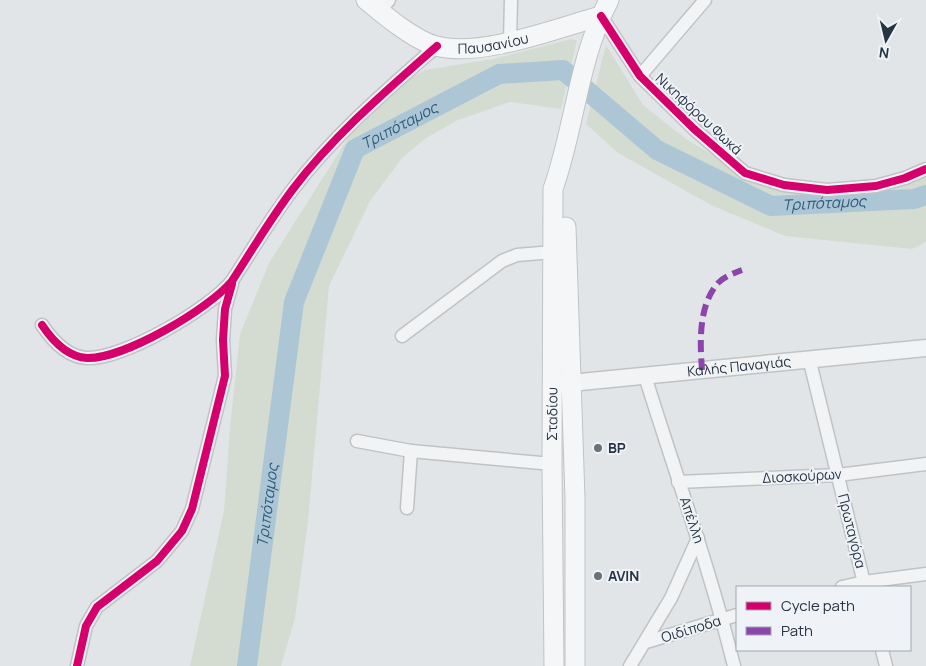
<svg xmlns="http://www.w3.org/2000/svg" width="926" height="666" viewBox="0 0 926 666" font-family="Manrope,sans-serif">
<rect width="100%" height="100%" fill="#e2e5e7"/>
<g fill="#d4dcd1">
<polygon points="571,39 577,40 561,109 510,102 458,120 426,138 402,158 370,201 329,286 308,521 295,618 281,666 190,666 224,511 230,427 240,334 269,263 355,127 381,95 425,70 493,59"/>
<polygon points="606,45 643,105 686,139 716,157 760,177 818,191 926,173 926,242 912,249 785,236 711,205 618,153 586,124"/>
</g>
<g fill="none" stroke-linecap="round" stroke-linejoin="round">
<path stroke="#adc6d6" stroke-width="20" id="s1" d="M247,666L294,302L355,149L499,74L563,70L657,150L771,206L914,199L926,195"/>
<defs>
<g id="minor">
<polyline points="380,11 389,0"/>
<polyline points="601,16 640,76 694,129 745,173 784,185 827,190 876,186 905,178 926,169"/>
<polyline points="510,42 511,0"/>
<polyline points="640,76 705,0"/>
<path d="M42,325C52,340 68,357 87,358C124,359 209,309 232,281C252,250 271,218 293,189C334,135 387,90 437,46"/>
<polyline points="402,336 502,261 517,255 553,252"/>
<polyline points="809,358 865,587"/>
<path d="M645,376C675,473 710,568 734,666"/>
<polyline points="357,441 411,451 552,464"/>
<polyline points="678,482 838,475 926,464"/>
<polyline points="407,508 411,451"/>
<polyline points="842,587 864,582 926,574"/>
<polyline points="646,642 737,615"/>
<polyline points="882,650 886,666"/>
<polyline points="77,666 86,626 97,607 157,561 182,531 192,509 225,376 223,340 225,309 232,284"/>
<polyline points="630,666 671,598 698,538"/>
</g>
<g id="tertiary">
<path id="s2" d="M560,384L926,348"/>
</g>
<g id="secondary">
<path id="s3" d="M366,0C384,15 414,40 436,46C481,58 557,28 601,16"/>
<polyline points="566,227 575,499 575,666"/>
<path id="s4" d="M554,666L552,464L553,189C575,127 578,59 609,0"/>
</g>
</defs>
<use href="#minor" stroke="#c0c3c5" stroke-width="15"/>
<use href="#tertiary" stroke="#c0c3c5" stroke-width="19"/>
<use href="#secondary" stroke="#c0c3c5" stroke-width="21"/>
<use href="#minor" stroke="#f1f3f4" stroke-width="12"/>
<use href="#tertiary" stroke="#f1f3f4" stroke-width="16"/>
<use href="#secondary" stroke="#f5f6f7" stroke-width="19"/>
<path stroke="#8e44ad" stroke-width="6" stroke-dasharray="12 6" stroke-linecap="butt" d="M702,370C700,343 698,306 718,283C724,277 734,273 742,270"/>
<defs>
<g id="cycleway">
<polyline points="601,16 640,76 694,129 745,173 784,185 827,190 876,186 905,178 926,169"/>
<path d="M42,325C52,340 68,357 87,358C124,359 209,309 232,281C252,250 271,218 293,189C334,135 387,90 437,46"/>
<polyline points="77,666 86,626 97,607 157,561 182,531 192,509 225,376 223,340 225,309 232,284"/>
</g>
</defs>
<use href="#cycleway" stroke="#eff3f7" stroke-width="11"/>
<use href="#cycleway" stroke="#d6006c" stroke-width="8"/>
</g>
<g fill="#68727c" stroke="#eff3f7" stroke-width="2">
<circle cx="598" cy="448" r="5"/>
<circle cx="598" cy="576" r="5"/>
</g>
<g text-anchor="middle" stroke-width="4" stroke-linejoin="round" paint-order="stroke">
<g font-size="14" fill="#263443" stroke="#eff3f7">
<text dy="5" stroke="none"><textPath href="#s3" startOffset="142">Παυσανίου</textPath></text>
<text transform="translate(699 114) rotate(43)" y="5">Νικηφόρου Φωκά</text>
<text dy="5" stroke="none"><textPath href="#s2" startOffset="180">Καλής Παναγιάς</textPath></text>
<text dy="5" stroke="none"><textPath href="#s4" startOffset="252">Σταδίου</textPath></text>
<text transform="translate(802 476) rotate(-3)" y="5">Διοσκούρων</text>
<text transform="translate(692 520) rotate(71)" y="5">Απέλλη</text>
<text transform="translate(852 531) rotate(76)" y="5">Πρωταγόρα</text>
<text transform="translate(691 629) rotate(-17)" y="5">Οιδίποδα</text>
</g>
<g font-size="14" font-weight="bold" fill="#263443" stroke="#eff3f7" text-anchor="start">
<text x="608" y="453">BP</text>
<text x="608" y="581">AVIN</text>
</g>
<g font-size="15" font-style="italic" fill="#2c5a7c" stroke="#eff3f7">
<text dy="5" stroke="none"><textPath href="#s1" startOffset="582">Τριπόταμος</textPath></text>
<text dy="5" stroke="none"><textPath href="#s1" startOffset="1062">Τριπόταμος</textPath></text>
<text dy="5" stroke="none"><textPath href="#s1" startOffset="162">Τριπόταμος</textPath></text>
</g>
</g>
<rect x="736" y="586" width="175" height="65" fill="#eff3f7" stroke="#9fa7af"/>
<rect x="746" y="602" width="25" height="8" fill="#d6006c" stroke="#9fa7af"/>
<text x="781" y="611" font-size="15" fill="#263443">Cycle path</text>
<rect x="746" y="627" width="25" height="8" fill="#8e44ad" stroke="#9fa7af"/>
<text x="781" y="636" font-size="15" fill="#263443">Path</text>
<g transform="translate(886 40) rotate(188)" stroke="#eff3f7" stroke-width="4" paint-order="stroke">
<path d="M0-4L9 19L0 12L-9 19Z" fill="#263443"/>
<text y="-8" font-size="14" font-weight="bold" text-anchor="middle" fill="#263443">N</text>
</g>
</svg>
